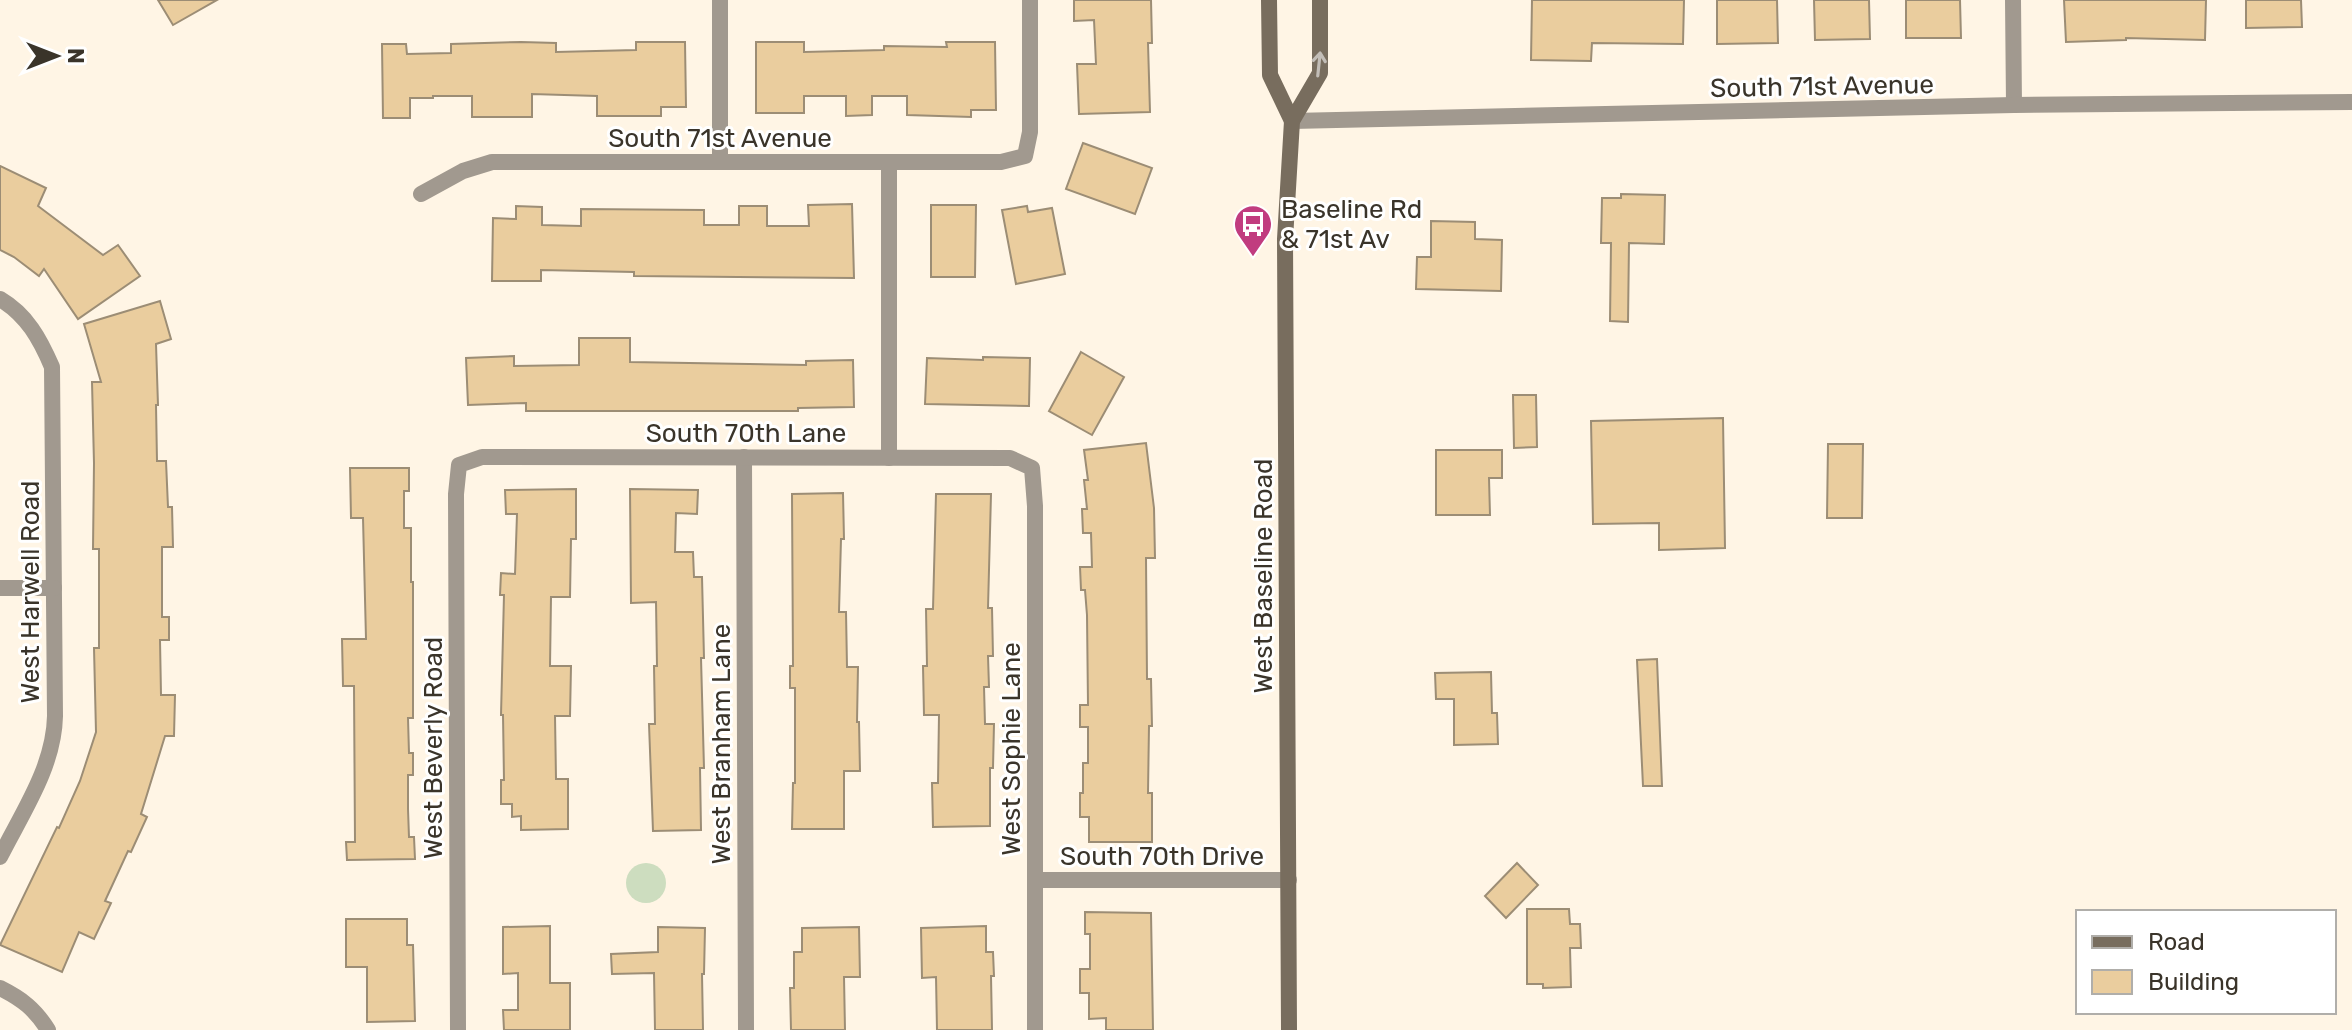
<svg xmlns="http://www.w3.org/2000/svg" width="2352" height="1030" viewBox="0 0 2352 1030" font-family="Rubik,sans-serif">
<rect width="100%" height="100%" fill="#fff5e5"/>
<circle fill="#cdddbf" cx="646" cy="883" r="20"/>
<g fill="#eacd9e" stroke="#9c8d75" stroke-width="2">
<polygon points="158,0 217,0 173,25"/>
<polygon points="1074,0 1151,0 1152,43 1148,43 1150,112 1079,114 1077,64 1096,64 1094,20 1074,21"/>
<polygon points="1532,0 1684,0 1683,44 1592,43 1591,61 1531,60"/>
<polygon points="1717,0 1777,0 1778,43 1717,44"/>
<polygon points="1814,0 1869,0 1870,39 1815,40"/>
<polygon points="1906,0 1960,0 1961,38 1906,38"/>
<polygon points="2064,0 2206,0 2205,40 2126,38 2126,40 2066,42"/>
<polygon points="2246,0 2301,0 2302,27 2246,28"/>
<polygon points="521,42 556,43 556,52 636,50 636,42 685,42 686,107 661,107 661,116 597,116 597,96 532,94 532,117 472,117 472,96 433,96 433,98 410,98 410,118 383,118 382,44 406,44 407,54 451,53 451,44"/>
<polygon points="756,42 804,42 804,52 884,50 884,46 947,47 946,42 995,42 996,110 971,110 971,117 907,115 907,96 872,96 872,115 846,116 846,96 804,96 804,113 756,113"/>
<polygon points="1083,143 1152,168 1135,214 1066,189"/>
<polygon points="0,166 46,188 38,206 103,255 118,245 140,276 78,319 44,269 39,276 14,257 0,250"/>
<polygon points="1621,194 1665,195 1664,244 1629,243 1628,322 1610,321 1611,243 1601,243 1602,198 1621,198"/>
<polygon points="852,204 854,278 634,276 634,272 541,270 541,281 492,281 493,218 516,219 516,206 542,207 542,225 581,226 581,209 704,210 704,225 739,225 739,206 767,206 767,226 809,226 808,205"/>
<polygon points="931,205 976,205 975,277 931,277"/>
<polygon points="1027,206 1028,212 1052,208 1065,274 1016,284 1002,210"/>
<polygon points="1431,221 1475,222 1475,239 1502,240 1501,291 1416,289 1417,257 1431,257"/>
<polygon points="160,301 171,339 156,344 158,405 156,405 157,461 166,461 168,507 172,507 173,547 162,547 162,617 169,617 169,640 160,640 161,695 175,695 174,736 165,736 141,814 147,817 131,852 128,851 105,901 111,903 94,939 79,932 62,972 0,945 57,827 59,828 80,781 96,732 94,648 99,648 99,549 93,549 94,463 92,382 101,382 84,324"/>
<polygon points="579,338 630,338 630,362 806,365 806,361 853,360 854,407 798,408 798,411 526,411 526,403 468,405 466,358 514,356 514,366 579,365"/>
<polygon points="1081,352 1124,377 1092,435 1049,411"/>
<polygon points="983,357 1030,358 1029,406 925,404 927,358 983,360"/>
<polygon points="1513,395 1536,395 1537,447 1514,448"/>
<polygon points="1723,418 1725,548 1659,550 1659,523 1593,524 1591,421"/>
<polygon points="1146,443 1154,508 1155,558 1146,558 1147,679 1151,679 1152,726 1149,726 1148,793 1152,793 1152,842 1089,842 1089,817 1080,817 1080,793 1083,793 1083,763 1088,763 1088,727 1080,727 1080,705 1088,705 1087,615 1085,590 1081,590 1080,567 1092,567 1091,533 1083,533 1082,509 1087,509 1084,480 1088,480 1084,450"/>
<polygon points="1828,444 1863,444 1862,518 1827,518"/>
<polygon points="1436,450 1502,450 1502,478 1489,478 1490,515 1436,515"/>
<polygon points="350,468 409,468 409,491 404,491 404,528 411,528 411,582 413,582 413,718 408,718 409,753 413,753 413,775 408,775 408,809 409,837 414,837 415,859 347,860 346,842 355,842 354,686 343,686 342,639 366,639 363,518 351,518"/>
<polygon points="576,489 576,539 571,539 570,597 551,597 550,666 571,666 570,716 555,716 556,779 568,779 568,829 521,830 521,816 512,817 512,804 501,804 501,780 504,780 503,715 501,715 504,595 500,595 501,573 515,574 517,514 506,514 505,490"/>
<polygon points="630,489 698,490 697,514 676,513 675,552 693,552 694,577 702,577 704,658 701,658 704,768 700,768 701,830 653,831 649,724 655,724 654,666 657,666 656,602 631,603"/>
<polygon points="843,493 844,539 841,539 839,612 846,612 847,667 858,667 857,722 859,722 860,771 844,771 844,829 792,829 793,783 795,783 795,688 790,688 790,666 793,666 792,494"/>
<polygon points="936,494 991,494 988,608 992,608 993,656 988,656 989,687 984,687 985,724 994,724 993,768 990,768 990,826 933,827 932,783 938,783 939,715 924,715 923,666 927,666 926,609 933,609"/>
<polygon points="1657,659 1662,786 1643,786 1637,660"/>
<polygon points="1491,672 1492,713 1497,713 1498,744 1454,745 1454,699 1436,699 1435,673"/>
<polygon points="1517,863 1538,885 1506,918 1485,896"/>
<polygon points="1527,909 1569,909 1570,924 1580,924 1581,948 1570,948 1571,987 1543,988 1543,984 1527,984"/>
<polygon points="1085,912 1151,913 1153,1030 1106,1030 1106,1018 1089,1019 1089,993 1080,993 1080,969 1090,969 1090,934 1085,934"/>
<polygon points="346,919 407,919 407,945 413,945 415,1021 367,1022 367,967 346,967"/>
<polygon points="550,926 550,983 570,983 570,1030 504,1030 503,1010 518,1010 518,973 503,974 503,927"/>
<polygon points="986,926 986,952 993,952 994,976 991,976 992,1030 937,1030 936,977 922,978 921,928"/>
<polygon points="658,927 705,928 704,974 702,974 703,1030 655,1030 654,973 612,974 611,954 658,952"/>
<polygon points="859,927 860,977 844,977 845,1030 791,1030 790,988 794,988 794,952 802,952 802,928"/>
</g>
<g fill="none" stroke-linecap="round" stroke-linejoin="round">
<g stroke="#a1998f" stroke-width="16">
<polyline points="720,0 720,162"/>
<polyline points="2013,0 2014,105"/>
<polyline points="889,162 889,458"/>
<polyline points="421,194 463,171 492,162 1001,162 1025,156 1030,132 1030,0"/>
<path d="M0,299C27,315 40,339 52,367L55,716C54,767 22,813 0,857"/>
<polyline points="744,457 746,1030"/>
<polyline points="0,588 54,588"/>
<polyline points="1035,880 1289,880"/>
<path d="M0,988C22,999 35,1009 48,1030"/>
<polyline points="458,1030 456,494 459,465 482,457 1010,458 1032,468 1035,506 1035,1030"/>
</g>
<polyline stroke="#a1998f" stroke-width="16" points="1292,121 2014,105 2352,102"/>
<g stroke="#786d5e" stroke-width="16">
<polyline points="1269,0 1270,75 1292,121"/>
<polyline points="1289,1030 1285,239 1292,121 1320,73 1320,0"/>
</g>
</g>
<defs><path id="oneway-shaft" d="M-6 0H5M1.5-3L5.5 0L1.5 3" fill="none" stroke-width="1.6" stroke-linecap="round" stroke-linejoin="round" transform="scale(2)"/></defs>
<use stroke="#c2bdb7" href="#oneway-shaft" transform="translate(1319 64) rotate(-84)"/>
<defs>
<symbol id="bus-pin" viewBox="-11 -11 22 30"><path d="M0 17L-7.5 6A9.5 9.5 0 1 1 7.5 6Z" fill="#c13c7f" stroke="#fff"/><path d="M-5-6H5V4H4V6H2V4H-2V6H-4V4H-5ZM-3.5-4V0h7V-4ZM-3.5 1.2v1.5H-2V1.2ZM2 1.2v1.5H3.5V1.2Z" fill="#fff"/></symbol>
</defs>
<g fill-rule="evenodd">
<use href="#bus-pin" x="1231" y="202" width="44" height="60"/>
</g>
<g text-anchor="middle" stroke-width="6" stroke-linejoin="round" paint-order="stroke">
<g font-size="26" fill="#3a342a" stroke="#fff">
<text transform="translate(1822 86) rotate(-1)" y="9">South 71st Avenue</text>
<text x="720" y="147">South 71st Avenue</text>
<text x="746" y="442">South 70th Lane</text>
<text transform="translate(1263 576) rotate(-90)" y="9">West Baseline Road</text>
<text transform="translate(30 592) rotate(-90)" y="9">West Harwell Road</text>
<text transform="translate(721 744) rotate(-90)" y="9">West Branham Lane</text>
<text transform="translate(433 748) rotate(-90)" y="9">West Beverly Road</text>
<text transform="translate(1011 749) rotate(-90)" y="9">West Sophie Lane</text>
<text x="1162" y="865">South 70th Drive</text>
</g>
<g font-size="26" fill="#3a342a" stroke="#fff" text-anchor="start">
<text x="1281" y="218">Baseline Rd<tspan x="1281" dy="30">&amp; 71st Av</tspan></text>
</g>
</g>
<rect x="2076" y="910" width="260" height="104" fill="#ffffff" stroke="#b0aeaa" stroke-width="2"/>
<rect x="2092" y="936" width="40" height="12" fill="#786d5e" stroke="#b0aeaa" stroke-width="2"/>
<text x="2148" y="950" font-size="24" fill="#3a342a">Road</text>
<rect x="2092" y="970" width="40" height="24" fill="#eacd9e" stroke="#b0aeaa" stroke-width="2"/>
<text x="2148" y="990" font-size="24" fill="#3a342a">Building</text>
<g transform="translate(56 56) rotate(90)" stroke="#ffffff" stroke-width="6" paint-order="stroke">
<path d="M0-6L14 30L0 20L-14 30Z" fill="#3a342a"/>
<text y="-12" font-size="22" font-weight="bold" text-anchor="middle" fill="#3a342a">N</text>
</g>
</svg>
